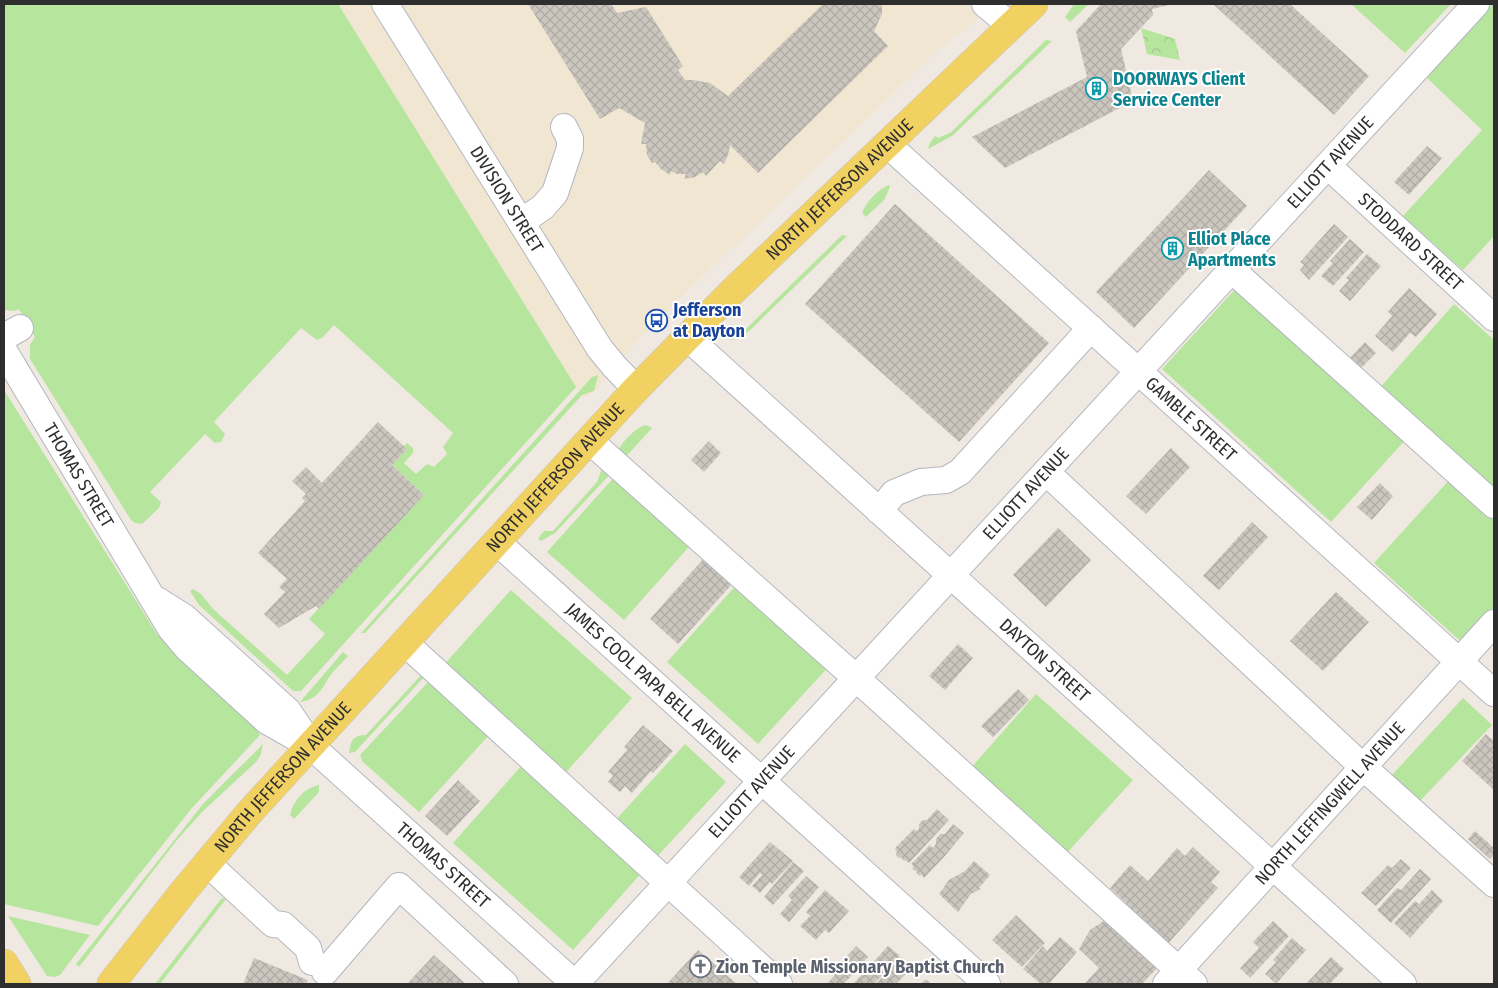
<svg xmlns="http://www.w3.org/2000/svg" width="1498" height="988" viewBox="0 0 1498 988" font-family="'Fira Sans Condensed',sans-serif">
<defs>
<pattern id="park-crowns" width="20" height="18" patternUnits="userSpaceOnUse" patternTransform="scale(1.25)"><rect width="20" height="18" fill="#b6e59e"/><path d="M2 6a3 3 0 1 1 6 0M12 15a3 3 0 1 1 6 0" fill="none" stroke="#9dc588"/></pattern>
<pattern id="building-cross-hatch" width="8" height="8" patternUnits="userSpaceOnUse" patternTransform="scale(1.25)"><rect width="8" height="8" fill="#cbc7bf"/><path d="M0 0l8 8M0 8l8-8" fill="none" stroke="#afaba4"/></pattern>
</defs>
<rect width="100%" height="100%" fill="#efe9e1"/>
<polygon fill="#f0e6d1" points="338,4 993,4 964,32 953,36 676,302 639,339 595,392 583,398"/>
<g fill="#b6e59e">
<polygon points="4,4 338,4 576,387 301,691 293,691 199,605 190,591 193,589 201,594 213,609 287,675 325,634 309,619 424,495 392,465 407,449 404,446 407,443 413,448 413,453 404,463 416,474 427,464 434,467 447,454 443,447 453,433 334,325 322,338 317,340 301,328 214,422 225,434 221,442 215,443 205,434 150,492 161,502 159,508 142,524 135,523 131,520 30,359 30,345 35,337 19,309 14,311 4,310"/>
<polygon points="1074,4 1089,4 1070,22 1065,17"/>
<polygon points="1351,4 1451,4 1405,53"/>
<polygon points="1492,4 1494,4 1494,236 1463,270 1403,216 1482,130 1426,77"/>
<polygon points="1046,40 1052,41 952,136 928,149 930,143 935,136 938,138 950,133"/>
<path d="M889,185L890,187L884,200L866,217L862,213C867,201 877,190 889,185Z"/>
<polygon points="842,235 847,236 747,333 731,340 729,337 735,329 746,329"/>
<polygon points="1239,285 1407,438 1331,522 1162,369"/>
<polygon points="1454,304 1494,340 1494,498 1377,391"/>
<polygon points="598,375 594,391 582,395 365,633 361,633 592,377"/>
<polygon points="4,390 157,634 171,649 258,731 260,735 192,808 98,926 4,904"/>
<path d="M646,425L652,428L622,461L617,454C619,444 637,426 646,425Z"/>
<polygon points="602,468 614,470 555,533 541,541 538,539 544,531 553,531 597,482"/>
<polygon points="618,473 695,540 624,620 547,552"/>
<polygon points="1452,477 1494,516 1494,609 1469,637 1463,641 1458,639 1374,563"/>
<polygon points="740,581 831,664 758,744 667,662"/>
<polygon points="511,590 632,698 561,778 441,668"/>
<path d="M343,652L348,656C342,663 334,670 329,677C321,691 317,699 300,702Z"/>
<path d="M423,673L426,675L355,752L349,753C351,741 352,735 366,735Z"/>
<polygon points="431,679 490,734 419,812 362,761 360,755"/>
<polygon points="1036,694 1133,780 1066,854 970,769"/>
<polygon points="1463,698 1492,725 1420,801 1392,775"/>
<polygon points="263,744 261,754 257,761 202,812 177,840 79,967 76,964 203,804"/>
<polygon points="685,744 726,782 653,861 612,824"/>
<polygon points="523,764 644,870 573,950 453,843"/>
<path d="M319,785V792L294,819L290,815C293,801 304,788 319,785Z"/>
<polygon points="222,898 226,899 160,984 155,984"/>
<polygon points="8,916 90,935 60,975 54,977 47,976"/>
</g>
<polygon fill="url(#park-crowns)" points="1141,28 1175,39 1180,60 1147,54"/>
<g fill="url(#building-cross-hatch)">
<polygon points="528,4 611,4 617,13 646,7 683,66 678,70 685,80 693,80 710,83 728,96 823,4 882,4 882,14 874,31 888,46 758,173 730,145 728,155 724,164 720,161 706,176 703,172 695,177 684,179 686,174 677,174 671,171 670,175 661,169 655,162 652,163 647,155 646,144 641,144 645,123 619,108 600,119"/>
<polygon points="1101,4 1173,4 1152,9 1153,15 1121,49 1133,101 1005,168 972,137 1087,77 1076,31"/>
<polygon points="1213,4 1290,4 1369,76 1334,115"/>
<polygon points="1427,146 1442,158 1409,195 1394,182"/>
<polygon points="1209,170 1247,206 1134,328 1096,292"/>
<polygon points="895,204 1049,343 959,442 805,304"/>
<polygon points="1334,224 1348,237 1309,280 1300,270 1304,265 1300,262"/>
<polygon points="1350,239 1364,252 1333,286 1321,276 1333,263 1330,261"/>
<polygon points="1367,254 1381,266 1350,301 1339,291 1349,280 1346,278"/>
<polygon points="1409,288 1437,314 1416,337 1410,333 1393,352 1375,336 1392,316 1388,312"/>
<polygon points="1365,342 1376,353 1357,372 1346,362"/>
<polygon points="378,422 407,449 392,465 424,495 319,609 316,606 279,628 264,614 285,592 279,587 287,579 258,553 305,501 302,498 306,494 292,481 306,467 322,483"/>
<polygon points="709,441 721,453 704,472 691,460"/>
<polygon points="1171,448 1190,467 1146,514 1126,496"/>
<polygon points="1380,483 1393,496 1372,520 1357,507"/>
<polygon points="1252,522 1268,537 1219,590 1203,576"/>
<polygon points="1058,528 1091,560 1046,607 1013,575"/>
<polygon points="705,557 733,583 678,644 650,619"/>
<polygon points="1336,592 1369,622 1323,671 1290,641"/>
<polygon points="958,644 973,658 945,690 929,676"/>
<polygon points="1018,689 1029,700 993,737 981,726"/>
<polygon points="643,725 673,751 653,773 651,771 632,793 625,786 620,792 608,782 613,776 608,772 627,750 624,747"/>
<polygon points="1486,734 1494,741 1494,790 1462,761"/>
<polygon points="458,780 480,801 447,836 425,816"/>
<polygon points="937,809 949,820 909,863 905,860 904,861 901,858 902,857 899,858 896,855 897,852 895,850 896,847 914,829 917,831 919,829 919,824 923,820 927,820"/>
<polygon points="953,824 964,833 944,857 924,878 921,874 920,876 916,873 918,872 912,869 914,867 911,864 930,845 933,848 936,844 936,839 940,834 945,834"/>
<polygon points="1475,831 1494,848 1494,855 1490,859 1468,839"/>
<polygon points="770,842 793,861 772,884 770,882 760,893 752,886 762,875 760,873 749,886 739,877"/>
<polygon points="1193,847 1220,872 1211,882 1218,888 1165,947 1122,908 1127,904 1110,888 1130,865 1148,881 1177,848 1185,856"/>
<polygon points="1401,859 1411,868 1376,906 1361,893 1388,865 1392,868"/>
<polygon points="974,861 990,875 979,888 981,889 971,894 958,912 939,894 949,880 965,871"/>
<polygon points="793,862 804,871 773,905 764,897"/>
<polygon points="1420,869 1431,879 1391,923 1377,910 1397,888 1401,890"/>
<polygon points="806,876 819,887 789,922 780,914 792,900 788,896"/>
<polygon points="825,890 849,911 829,933 825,930 816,940 800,926 810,916 806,912"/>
<polygon points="1432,890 1443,901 1410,938 1394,923 1415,901 1419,904"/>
<polygon points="1016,915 1045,943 1022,967 992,940"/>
<polygon points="1108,918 1160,965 1142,984 1084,984 1099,968 1079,949 1090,930"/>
<polygon points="1273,921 1289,936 1250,978 1240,968 1259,948 1253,942"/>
<polygon points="1060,937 1077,952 1049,984 1041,984 1023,969 1043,946 1047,951"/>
<polygon points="1292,938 1306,950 1276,984 1265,974 1276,962 1273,960"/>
<polygon points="856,946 868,957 844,984 827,984 835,975 832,973"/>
<polygon points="888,946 900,956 874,984 853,984"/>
<polygon points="698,950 737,984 667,984"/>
<polygon points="434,955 466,984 407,984"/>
<polygon points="901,957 912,967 896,984 876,984"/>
<polygon points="1331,957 1344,969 1330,984 1306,984"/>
<polygon points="254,958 308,980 306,984 243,984"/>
<polygon points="926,979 931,984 921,984"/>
</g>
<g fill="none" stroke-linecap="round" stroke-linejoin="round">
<defs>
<g id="minor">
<path id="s1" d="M385,4L600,349L614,366L636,389"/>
<polyline points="985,4 1011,26"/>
<path id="s2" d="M887,144L1494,693"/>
<path id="s3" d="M1328,166L1494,318"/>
<polyline points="521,222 543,207 555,193 570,148 570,139 564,127"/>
<polyline points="1232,270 1494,505"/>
<polyline points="4,337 20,328"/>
<path id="s4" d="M687,337L1403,984"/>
<path id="s5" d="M4,351L171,629L187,648L267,721L311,746L575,984"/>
<polyline points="590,441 856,678 1194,984"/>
<polyline points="1046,472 1363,767 1494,884"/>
<polyline points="879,511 894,493 921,482 946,480 960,472 1091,328"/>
<path id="s6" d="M497,542L987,984"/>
<polyline points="157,600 184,617 288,711 311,745"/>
<polyline points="405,643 779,984"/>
<polyline points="207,863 273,924 283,925 308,948 312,962"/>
<polyline points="325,972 399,886 505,984"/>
<path id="s7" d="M575,984L1476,4"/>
<path id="s8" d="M1166,984L1494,623"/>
</g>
<g id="major">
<polyline points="4,963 17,984"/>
<path id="s9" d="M111,984L183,892L249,813L636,389L734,290L1034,4"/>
</g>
</defs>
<use href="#minor" stroke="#b4b7c1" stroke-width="28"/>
<use href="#major" stroke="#c9c9c9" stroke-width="29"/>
<use href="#minor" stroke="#fff" stroke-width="26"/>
<use href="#major" stroke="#f2d163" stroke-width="28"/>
</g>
<defs>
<symbol id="building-ring" viewBox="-11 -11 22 22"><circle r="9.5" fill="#fff" stroke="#0f9aa8" stroke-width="1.5"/><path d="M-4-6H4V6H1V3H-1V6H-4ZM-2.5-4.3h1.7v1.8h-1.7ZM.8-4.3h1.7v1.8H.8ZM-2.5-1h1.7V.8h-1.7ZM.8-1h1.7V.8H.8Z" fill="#0f9aa8"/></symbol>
<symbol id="bus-ring" viewBox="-11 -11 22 22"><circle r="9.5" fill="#fff" stroke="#1a4fb4" stroke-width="1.5"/><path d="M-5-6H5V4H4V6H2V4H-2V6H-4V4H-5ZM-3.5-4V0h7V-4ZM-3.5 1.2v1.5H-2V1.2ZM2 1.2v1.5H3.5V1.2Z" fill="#1a4fb4"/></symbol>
<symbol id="church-ring" viewBox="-11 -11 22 22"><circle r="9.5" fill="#fff" stroke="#6b7280" stroke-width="1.5"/><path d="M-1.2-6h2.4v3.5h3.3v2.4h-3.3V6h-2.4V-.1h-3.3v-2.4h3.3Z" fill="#6b7280"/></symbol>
</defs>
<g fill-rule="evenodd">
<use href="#building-ring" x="1084" y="76" width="25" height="25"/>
<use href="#building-ring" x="1160" y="236" width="25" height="25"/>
<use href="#bus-ring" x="644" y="308" width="25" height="25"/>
<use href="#church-ring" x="688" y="954" width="25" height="25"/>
</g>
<g text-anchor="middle" stroke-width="4" stroke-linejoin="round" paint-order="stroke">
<g font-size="18" font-weight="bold" fill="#0d838f" stroke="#fff" text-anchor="start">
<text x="1113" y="85">DOORWAYS Client<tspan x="1113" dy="21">Service Center</tspan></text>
<text x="1188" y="245">Elliot Place<tspan x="1188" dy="21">Apartments</tspan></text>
</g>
<g font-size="18" fill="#2e2e2e" stroke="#fff">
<text dy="6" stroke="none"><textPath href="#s7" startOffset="1116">ELLIOTT AVENUE</textPath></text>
<text dy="6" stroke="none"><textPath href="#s9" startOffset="1079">NORTH JEFFERSON AVENUE</textPath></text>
<text dy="6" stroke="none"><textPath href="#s1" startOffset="230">DIVISION STREET</textPath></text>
<text dy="6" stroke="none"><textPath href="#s3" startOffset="112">STODDARD STREET</textPath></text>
<text dy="6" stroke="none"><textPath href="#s2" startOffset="410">GAMBLE STREET</textPath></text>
<text dy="6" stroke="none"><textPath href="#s5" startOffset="145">THOMAS STREET</textPath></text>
<text dy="6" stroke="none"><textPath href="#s9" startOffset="674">NORTH JEFFERSON AVENUE</textPath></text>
<text dy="6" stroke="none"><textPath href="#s7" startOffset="666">ELLIOTT AVENUE</textPath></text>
<text dy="6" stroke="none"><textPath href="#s4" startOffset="482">DAYTON STREET</textPath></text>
<text dy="6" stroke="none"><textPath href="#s6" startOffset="210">JAMES COOL PAPA BELL AVENUE</textPath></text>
<text dy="6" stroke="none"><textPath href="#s9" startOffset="269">NORTH JEFFERSON AVENUE</textPath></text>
<text dy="6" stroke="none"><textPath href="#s7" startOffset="261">ELLIOTT AVENUE</textPath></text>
<text dy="6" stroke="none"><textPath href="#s8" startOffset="244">NORTH LEFFINGWELL AVENUE</textPath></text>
<text dy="6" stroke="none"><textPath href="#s5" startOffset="686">THOMAS STREET</textPath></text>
</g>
<g font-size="18" font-weight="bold" fill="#164399" stroke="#fff" text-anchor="start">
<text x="673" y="316">Jefferson<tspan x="673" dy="21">at Dayton</tspan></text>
</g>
<g font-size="18" font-weight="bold" fill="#5b616d" stroke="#fff" text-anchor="start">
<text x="716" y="973">Zion Temple Missionary Baptist Church</text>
</g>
</g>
<rect width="1498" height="988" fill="none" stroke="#2e2e2e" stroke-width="10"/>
</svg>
